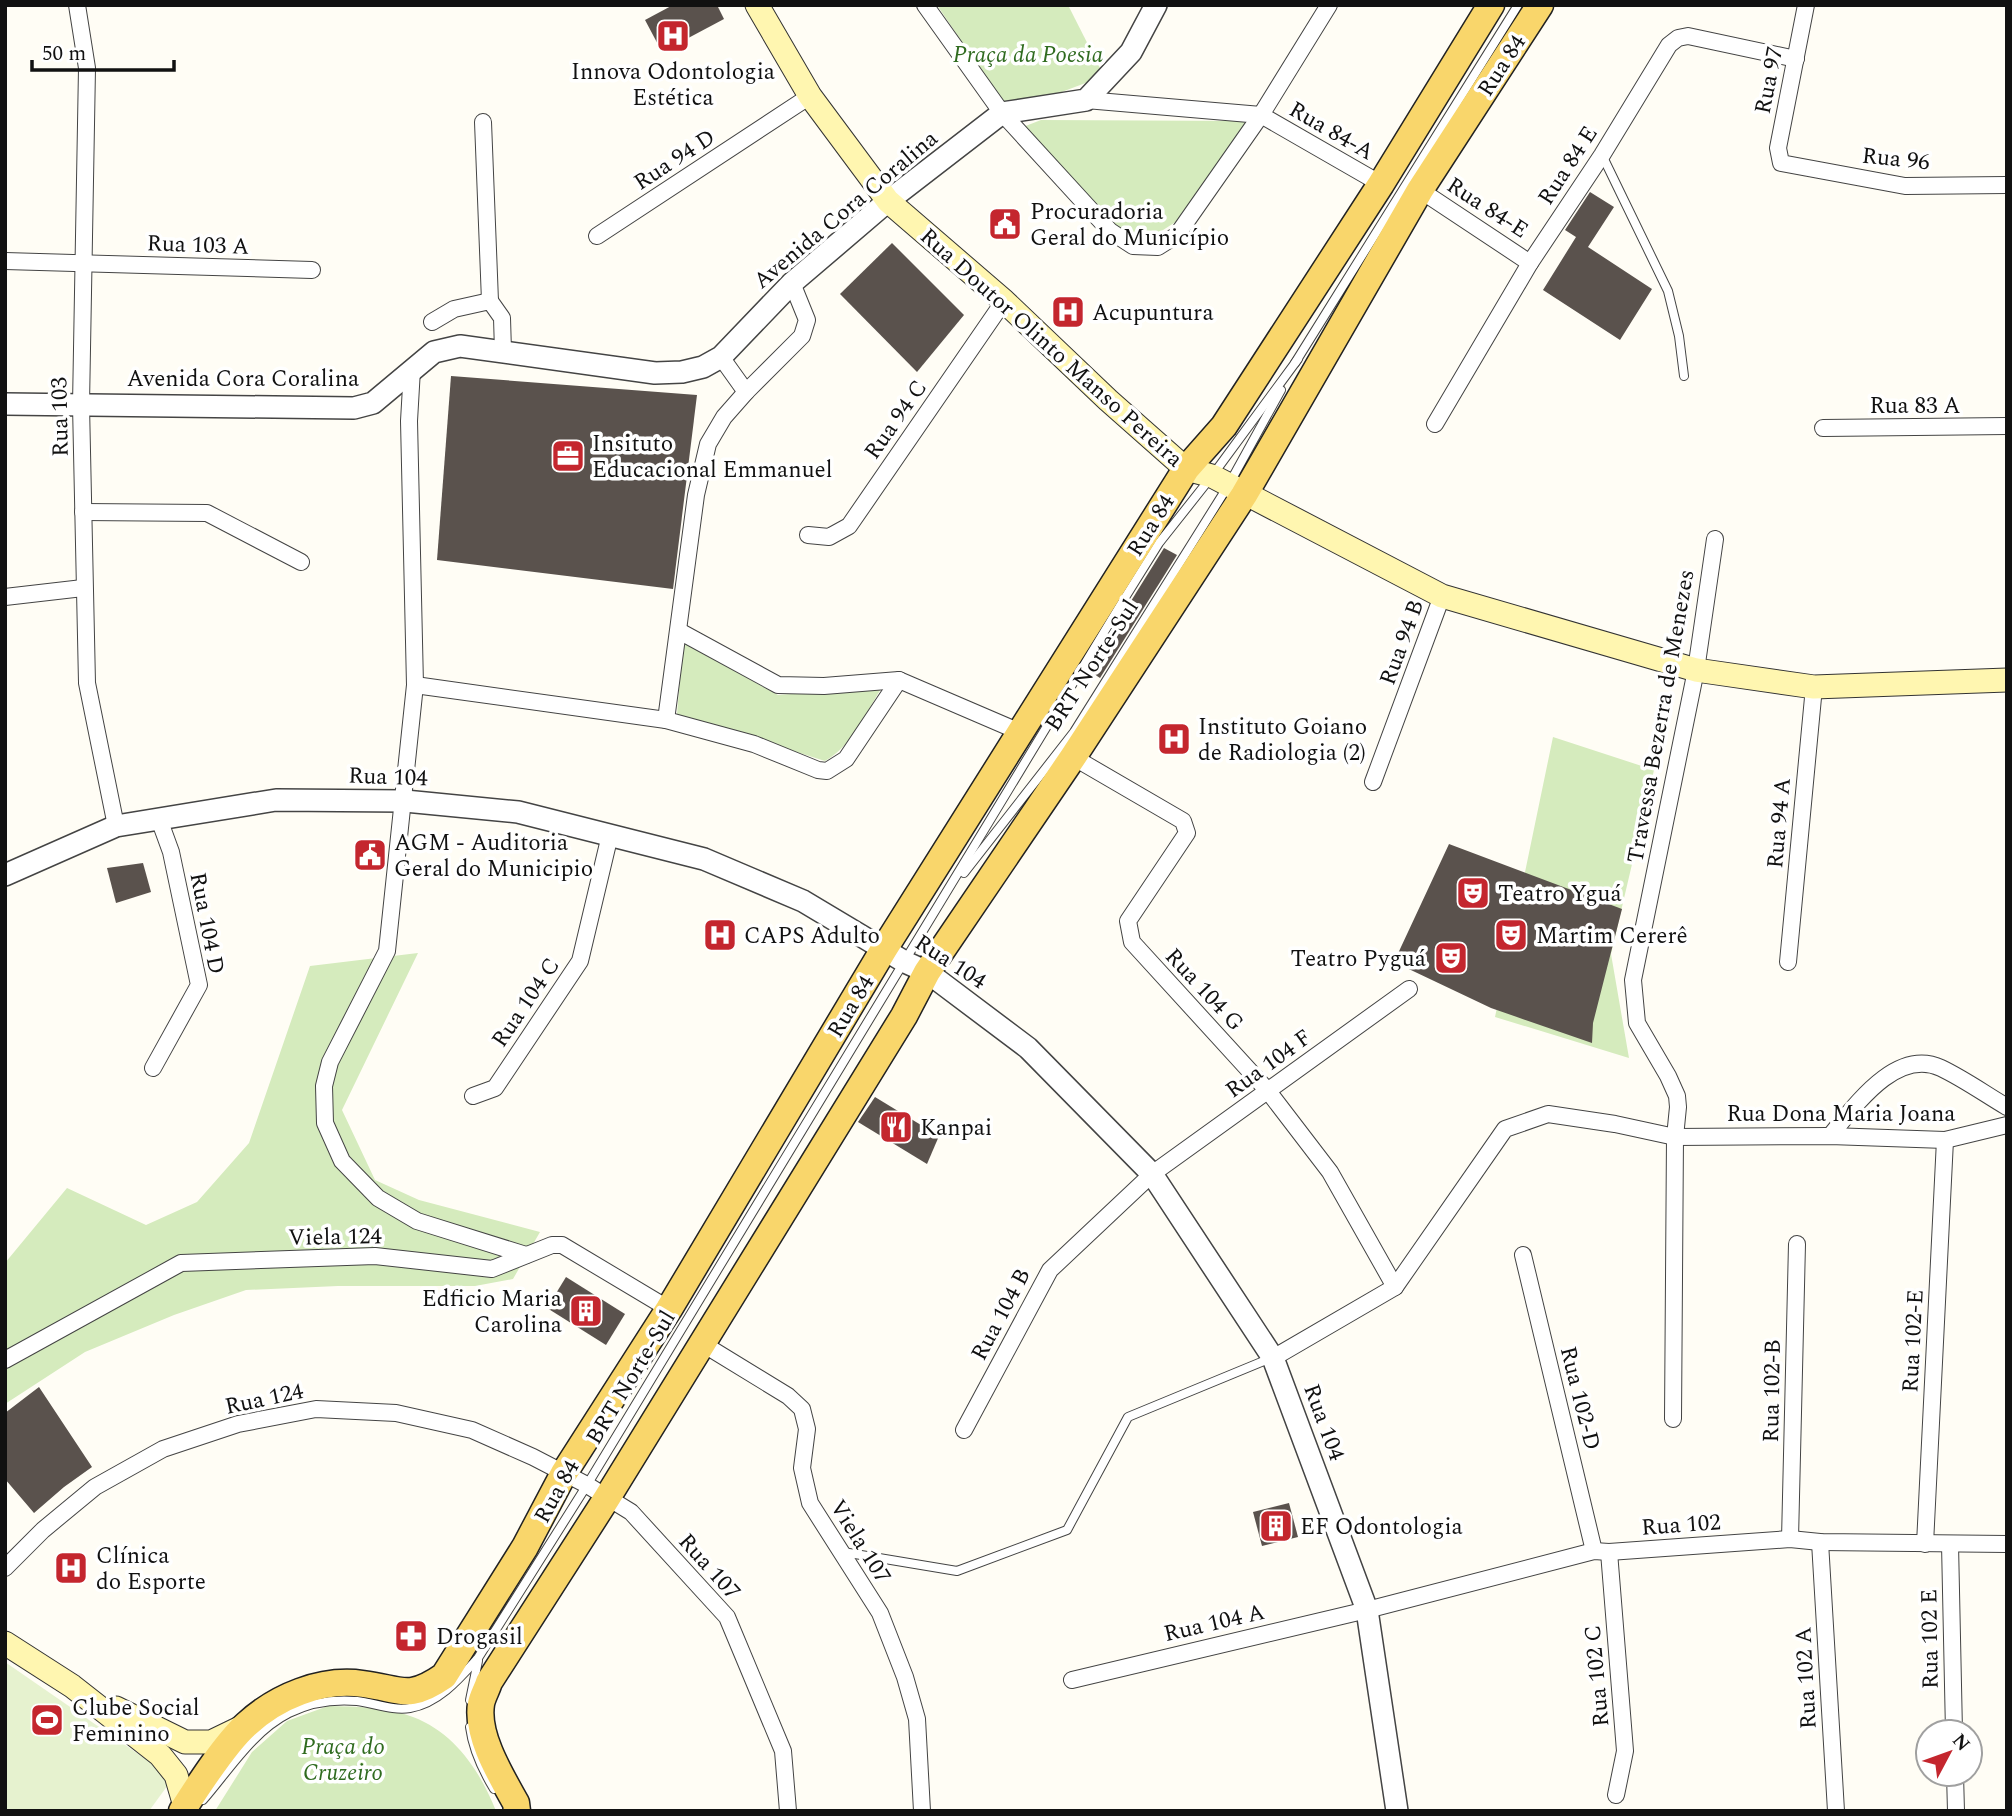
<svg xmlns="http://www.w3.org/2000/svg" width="2012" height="1816" viewBox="0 0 2012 1816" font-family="Spectral,serif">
<rect width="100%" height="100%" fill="#fffdf5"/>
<g fill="#d5ebbd">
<polygon points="937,5 1068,5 1104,76 1009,112"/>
<polygon points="1041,120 1248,121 1177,221 1160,232 1142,236 1125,232 1108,220 1023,127"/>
<path d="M683,642L778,695L882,687C866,713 852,746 825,761L677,714Z"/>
<polygon points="1553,737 1654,770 1611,954 1629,1058 1495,1017"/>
<polygon points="418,953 342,1110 375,1180 419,1200 540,1232 513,1279 475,1286 338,1286 246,1290 174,1315 85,1352 5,1404 5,1263 67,1188 146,1225 197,1202 249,1143 310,966"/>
<path d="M328,1706C356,1707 386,1706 413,1717C455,1733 480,1771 496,1811H215L252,1752L287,1721Z"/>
</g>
<polygon fill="#e6f2cf" points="5,1662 173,1778 149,1811 5,1811"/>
<g fill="#5a524d">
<polygon points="673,5 717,5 724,19 662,52 645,20"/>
<polygon points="1590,192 1614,207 1588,247 1652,289 1620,340 1543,290 1576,237 1565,230"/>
<polygon points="892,243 964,315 917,372 840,294"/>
<polygon points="451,376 697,395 673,589 437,560"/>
<polygon points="1164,548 1177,555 1100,678 1088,670"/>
<polygon points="1449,844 1622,909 1593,1023 1592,1043 1491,1008 1394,962"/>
<polygon points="143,863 151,892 116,903 107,868"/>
<polygon points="875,1097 939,1136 927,1164 858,1122"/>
<polygon points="566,1277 625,1314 606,1345 547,1308"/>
<polygon points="39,1387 92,1467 64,1487 34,1513 5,1479 5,1413"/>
<polygon points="1289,1503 1298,1537 1262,1546 1253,1512"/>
</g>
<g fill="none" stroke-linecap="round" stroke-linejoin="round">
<defs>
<g id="service">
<polyline points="1602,155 1668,291 1679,336 1684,376"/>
<polyline points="1295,363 1518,5"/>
<polyline points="964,873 1074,732 1228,486 1281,390"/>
<polyline points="843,1552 957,1571 1067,1530 1128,1417 1271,1358"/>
<polyline points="470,1700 478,1661"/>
<path d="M470,1727C473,1750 482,1769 494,1789"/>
<path d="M203,1800C229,1770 253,1731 289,1713C309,1703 334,1699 357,1701C374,1703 393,1711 410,1708C439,1703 460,1678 478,1658L587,1485L1121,604L1159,543L1212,476L1298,359"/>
</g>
<g id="minor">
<polyline points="77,5 87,68 81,405 87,683 116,826"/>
<polyline points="925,5 1002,113 1110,231 1133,246 1158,247 1177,235 1261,115 1329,5"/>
<polyline points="1806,5 1778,148 1781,163 1905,186 2007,185"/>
<polyline points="1086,100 1261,115 1381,184"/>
<polyline points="483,122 490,301"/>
<polyline points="1420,190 1530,263"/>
<polyline points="597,236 810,96"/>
<polyline points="5,261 312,270"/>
<polyline points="432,322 454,309 490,301 502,318 503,351"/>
<polyline points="721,357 746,392"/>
<polyline points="412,369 409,421 415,685 387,951 330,1062 324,1086 325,1123 342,1161 378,1198 417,1221 526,1255"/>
<polyline points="1435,424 1530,263 1602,155 1669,45 1678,38 1688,36 1796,59"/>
<polyline points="1823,428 2007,426"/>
<polyline points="83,512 207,513 301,562"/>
<polyline points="808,535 829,537 849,526 1004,301"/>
<polyline points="5,597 83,588"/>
<polyline points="679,631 778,685 824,686 899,680 1020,732"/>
<polyline points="415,685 666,720 754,744 818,770 827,771 846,759 899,680"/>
<polyline points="666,720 696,495 708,444 724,417 746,392 802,336 807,320 792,283"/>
<polyline points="1073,757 1183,821 1187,833 1128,921 1132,942 1268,1091 1330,1172 1395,1287"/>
<polyline points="1373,782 1442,596"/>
<polyline points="1788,962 1814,687"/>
<polyline points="153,1068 199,985 171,852 159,819"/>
<polyline points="473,1096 495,1088 580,961 610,835"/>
<path d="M1830,1136C1855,1106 1896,1047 1941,1068C1964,1079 1985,1094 2007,1107"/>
<polyline points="1523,1255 1594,1551"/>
<polyline points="703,1344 788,1396 802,1409 807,1429 802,1468 810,1503 880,1613 905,1677 917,1719 922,1811"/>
<polyline points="1273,1358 1395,1287 1505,1129 1548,1114 1615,1124 1675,1137 1830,1136 1945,1140 2007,1125"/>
<polyline points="5,1360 181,1263 375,1256 492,1269 552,1245 562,1245 669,1309"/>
<polyline points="1673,1419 1675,1137 1678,1107 1677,1096 1668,1076 1637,1023 1633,980 1696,670 1715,539"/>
<polyline points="964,1430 1050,1270 1152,1174 1409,989"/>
<polyline points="1790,1539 1797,1244"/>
<polyline points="1820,1542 1836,1811"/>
<polyline points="1925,1544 1945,1140"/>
<polyline points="1950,1544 1954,1732"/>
<polyline points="1609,1552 1625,1751 1616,1795"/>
<polyline points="5,1568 43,1530 95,1487 163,1449 238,1424 316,1409 396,1413 472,1430 533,1457 587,1485 631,1512 727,1617 783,1751 788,1811"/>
<polyline points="1072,1680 1367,1610 1594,1551 1609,1552 1790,1539 1820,1542 2007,1544"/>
<polyline points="1955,1774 1956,1811"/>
</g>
<g id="tertiary">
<polyline points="5,404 354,408 373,403 434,352 460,346 655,373 682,372 703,367 721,357 792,283 888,201 1002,113 1086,100 1131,52 1156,5"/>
<polyline points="5,875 116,826 276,800 405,801 518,812 704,859 803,901 905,962 927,972 1028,1048 1152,1174 1273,1358 1367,1610 1397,1811"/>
</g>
<g id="secondary">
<polyline points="757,5 810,96 888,201 1004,301 1108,400 1186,469 1212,476 1442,596 1696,670 1814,687 2007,680"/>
<polyline points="5,1643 72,1686 160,1755 176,1775 185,1806"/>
<polyline points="116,1708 185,1742 211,1742 242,1727"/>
</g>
<g id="primary">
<path d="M182,1811C198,1786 225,1744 246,1725C276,1697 321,1678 363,1684C402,1689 408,1701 444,1676L525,1547L564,1473L669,1309L884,949L1186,469L1224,426L1381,184L1491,5"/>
<path d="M517,1811L516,1803C501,1776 476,1736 481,1704C482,1697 487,1689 489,1682L607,1498L904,1016L927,972L1073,757L1244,495L1420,190L1540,5"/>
</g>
</defs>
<use href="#service" stroke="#444" stroke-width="10"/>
<use href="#minor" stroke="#444" stroke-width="18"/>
<use href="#tertiary" stroke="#444" stroke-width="24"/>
<use href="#secondary" stroke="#333" stroke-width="25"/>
<use href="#primary" stroke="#222" stroke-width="29"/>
<use href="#service" stroke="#fff" stroke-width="8"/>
<use href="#minor" stroke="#fff" stroke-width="16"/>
<use href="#tertiary" stroke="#fff" stroke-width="21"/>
<use href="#secondary" stroke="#fff6b0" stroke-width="23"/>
<use href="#primary" stroke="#f9d66b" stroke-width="26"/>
</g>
<defs>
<symbol id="hospital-square" viewBox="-11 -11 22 22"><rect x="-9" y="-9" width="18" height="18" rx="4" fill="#c4262e" stroke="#fff"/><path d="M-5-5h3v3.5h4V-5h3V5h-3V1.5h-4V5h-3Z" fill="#fff"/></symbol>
<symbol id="civic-square" viewBox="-11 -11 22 22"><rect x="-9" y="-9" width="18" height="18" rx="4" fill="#c4262e" stroke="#fff"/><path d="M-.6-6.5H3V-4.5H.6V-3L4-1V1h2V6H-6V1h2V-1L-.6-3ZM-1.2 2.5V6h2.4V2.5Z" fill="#fff"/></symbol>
<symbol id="office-square" viewBox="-11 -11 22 22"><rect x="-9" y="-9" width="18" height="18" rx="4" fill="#c4262e" stroke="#fff"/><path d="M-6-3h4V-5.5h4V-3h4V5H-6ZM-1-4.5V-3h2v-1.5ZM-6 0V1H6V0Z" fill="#fff"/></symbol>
<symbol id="theatre-square" viewBox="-11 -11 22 22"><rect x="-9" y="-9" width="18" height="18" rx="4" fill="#c4262e" stroke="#fff"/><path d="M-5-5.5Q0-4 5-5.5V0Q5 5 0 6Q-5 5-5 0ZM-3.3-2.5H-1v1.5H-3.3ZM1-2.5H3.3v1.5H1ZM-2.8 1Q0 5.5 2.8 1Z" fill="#fff"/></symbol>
<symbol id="restaurant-square" viewBox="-11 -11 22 22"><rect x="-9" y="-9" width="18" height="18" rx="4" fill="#c4262e" stroke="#fff"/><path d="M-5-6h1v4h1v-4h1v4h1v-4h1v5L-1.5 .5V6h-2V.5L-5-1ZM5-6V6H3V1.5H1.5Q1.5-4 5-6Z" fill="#fff"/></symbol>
<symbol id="building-square" viewBox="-11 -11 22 22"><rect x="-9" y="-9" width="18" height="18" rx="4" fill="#c4262e" stroke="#fff"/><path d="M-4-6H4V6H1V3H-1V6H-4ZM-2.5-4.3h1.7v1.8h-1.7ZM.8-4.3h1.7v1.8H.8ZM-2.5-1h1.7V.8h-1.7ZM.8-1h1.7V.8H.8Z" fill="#fff"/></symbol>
<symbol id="pharmacy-square" viewBox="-11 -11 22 22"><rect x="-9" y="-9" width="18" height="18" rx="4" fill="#c4262e" stroke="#fff"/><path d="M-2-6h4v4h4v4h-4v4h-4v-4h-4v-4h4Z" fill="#fff"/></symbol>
<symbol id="stadium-square" viewBox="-11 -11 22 22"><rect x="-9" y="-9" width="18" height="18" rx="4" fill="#c4262e" stroke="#fff"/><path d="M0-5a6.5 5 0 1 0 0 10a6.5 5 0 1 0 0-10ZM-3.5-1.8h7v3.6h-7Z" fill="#fff"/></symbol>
</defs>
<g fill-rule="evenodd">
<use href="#hospital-square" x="654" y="17" width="38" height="38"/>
<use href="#civic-square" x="986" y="205" width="38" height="38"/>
<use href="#hospital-square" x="1049" y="293" width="38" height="38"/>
<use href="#office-square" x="549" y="437" width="38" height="38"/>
<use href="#hospital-square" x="1155" y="720" width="38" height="38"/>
<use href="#civic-square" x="351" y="836" width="38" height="38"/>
<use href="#theatre-square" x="1454" y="874" width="38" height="38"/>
<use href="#hospital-square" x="701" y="916" width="38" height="38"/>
<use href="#theatre-square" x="1492" y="916" width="38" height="38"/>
<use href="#theatre-square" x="1432" y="939" width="38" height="38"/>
<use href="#restaurant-square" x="877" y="1108" width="38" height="38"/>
<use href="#building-square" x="567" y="1292" width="38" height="38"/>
<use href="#building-square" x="1257" y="1507" width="38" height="38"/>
<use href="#hospital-square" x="52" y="1549" width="38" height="38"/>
<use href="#pharmacy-square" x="392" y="1617" width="38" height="38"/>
<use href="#stadium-square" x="28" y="1701" width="38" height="38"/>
</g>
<g text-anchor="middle" stroke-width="7" stroke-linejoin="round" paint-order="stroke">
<g font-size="23" font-style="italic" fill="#2f6b1f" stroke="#fff">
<text x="1028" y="62">Praça da Poesia</text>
<text x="343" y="1754">Praça do<tspan x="343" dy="26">Cruzeiro</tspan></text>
</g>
<g font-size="23" fill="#111" stroke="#fff">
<text transform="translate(1501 65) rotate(-57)" y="8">Rua 84</text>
<text transform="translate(1768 80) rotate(-79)" y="8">Rua 97</text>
<text transform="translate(1332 130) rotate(30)" y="8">Rua 84-A</text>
<text transform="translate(1896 158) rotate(6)" y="8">Rua 96</text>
<text transform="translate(674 159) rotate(-33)" y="8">Rua 94 D</text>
<text transform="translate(1567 165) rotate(-57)" y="8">Rua 84 E</text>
<text transform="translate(1488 207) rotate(33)" y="8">Rua 84-E</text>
<text transform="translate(845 209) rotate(-40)" y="8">Avenida Cora Coralina</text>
<text transform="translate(198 244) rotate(2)" y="8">Rua 103 A</text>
<text transform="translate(1052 347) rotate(42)" y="8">Rua Doutor Olinto Manso Pereira</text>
<text x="243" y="386">Avenida Cora Coralina</text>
<text x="1915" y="413">Rua 83 A</text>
<text transform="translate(59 417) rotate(-91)" y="8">Rua 103</text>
<text transform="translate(895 419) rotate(-55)" y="8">Rua 94 C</text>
<text transform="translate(1150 525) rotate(-58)" y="8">Rua 84</text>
<text transform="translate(1401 642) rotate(-70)" y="8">Rua 94 B</text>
<text transform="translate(1091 665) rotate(-57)" y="8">BRT Norte-Sul</text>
<text transform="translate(1660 716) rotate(-80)" y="8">Travessa Bezerra de Menezes</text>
<text transform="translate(388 776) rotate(2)" y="8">Rua 104</text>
<text transform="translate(1778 823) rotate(-85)" y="8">Rua 94 A</text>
<text transform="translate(208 923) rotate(79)" y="8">Rua 104 D</text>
<text transform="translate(951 961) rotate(33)" y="8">Rua 104</text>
<text transform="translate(1205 989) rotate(47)" y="8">Rua 104 G</text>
<text transform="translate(525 1002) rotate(-56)" y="8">Rua 104 C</text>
<text transform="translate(850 1006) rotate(-59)" y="8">Rua 84</text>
<text transform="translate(1268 1063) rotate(-36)" y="8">Rua 104 F</text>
<text x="1841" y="1121">Rua Dona Maria Joana</text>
<text transform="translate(335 1236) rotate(-1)" y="8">Viela 124</text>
<text transform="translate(1000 1314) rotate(-62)" y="8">Rua 104 B</text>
<text transform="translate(1912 1341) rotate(-87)" y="8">Rua 102-E</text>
<text transform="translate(630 1377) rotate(-59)" y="8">BRT Norte-Sul</text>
<text transform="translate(1771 1391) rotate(-89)" y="8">Rua 102-B</text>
<text transform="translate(264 1398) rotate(-12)" y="8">Rua 124</text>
<text transform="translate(1581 1398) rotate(76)" y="8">Rua 102-D</text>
<text transform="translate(1325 1422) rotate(70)" y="8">Rua 104</text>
<text transform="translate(556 1491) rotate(-61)" y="8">Rua 84</text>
<text transform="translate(1681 1524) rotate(-4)" y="8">Rua 102</text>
<text transform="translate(861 1541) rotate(58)" y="8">Viela 107</text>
<text transform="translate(710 1566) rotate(48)" y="8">Rua 107</text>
<text transform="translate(1214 1622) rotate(-13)" y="8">Rua 104 A</text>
<text transform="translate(1929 1639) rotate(-91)" y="8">Rua 102 E</text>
<text transform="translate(1596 1676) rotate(-95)" y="8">Rua 102 C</text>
<text transform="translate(1805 1678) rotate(-93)" y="8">Rua 102 A</text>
</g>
<g font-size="23" fill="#111" stroke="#fff" text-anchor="start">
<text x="673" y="79" text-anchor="middle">Innova Odontologia<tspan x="673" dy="26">Estética</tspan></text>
<text x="1030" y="219">Procuradoria<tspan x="1030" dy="26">Geral do Município</tspan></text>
<text x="1092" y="320">Acupuntura</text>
<text x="592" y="451">Insituto<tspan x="592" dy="26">Educacional Emmanuel</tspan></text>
<text x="1198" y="734">Instituto Goiano<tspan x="1198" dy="26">de Radiologia (2)</tspan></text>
<text x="394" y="850">AGM - Auditoria<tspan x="394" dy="26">Geral do Municipio</tspan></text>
<text x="1498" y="901">Teatro Yguá</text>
<text x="744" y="943">CAPS Adulto</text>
<text x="1536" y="943">Martim Cererê</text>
<text x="1426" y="966" text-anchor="end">Teatro Pyguá</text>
<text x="920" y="1135">Kanpai</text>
<text x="562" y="1306" text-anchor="end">Edficio Maria<tspan x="562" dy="26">Carolina</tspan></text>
<text x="1300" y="1534">EF Odontologia</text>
<text x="96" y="1563">Clínica<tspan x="96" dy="26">do Esporte</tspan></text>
<text x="436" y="1644">Drogasil</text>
<text x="72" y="1715">Clube Social<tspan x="72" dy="26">Feminino</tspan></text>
</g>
</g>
<rect width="2012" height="1816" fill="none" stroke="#111111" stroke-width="14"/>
<g transform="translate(1949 1753) rotate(49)"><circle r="33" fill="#ffffff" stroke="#a0a0a0" stroke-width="2"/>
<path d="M0-5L12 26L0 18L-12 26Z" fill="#c4262e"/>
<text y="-10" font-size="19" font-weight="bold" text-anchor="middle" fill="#111111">N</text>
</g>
<path d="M32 60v10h142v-10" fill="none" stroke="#111111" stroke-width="3.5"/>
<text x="42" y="60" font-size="21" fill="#111111" stroke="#ffffff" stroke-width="5" paint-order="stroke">50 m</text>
</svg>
